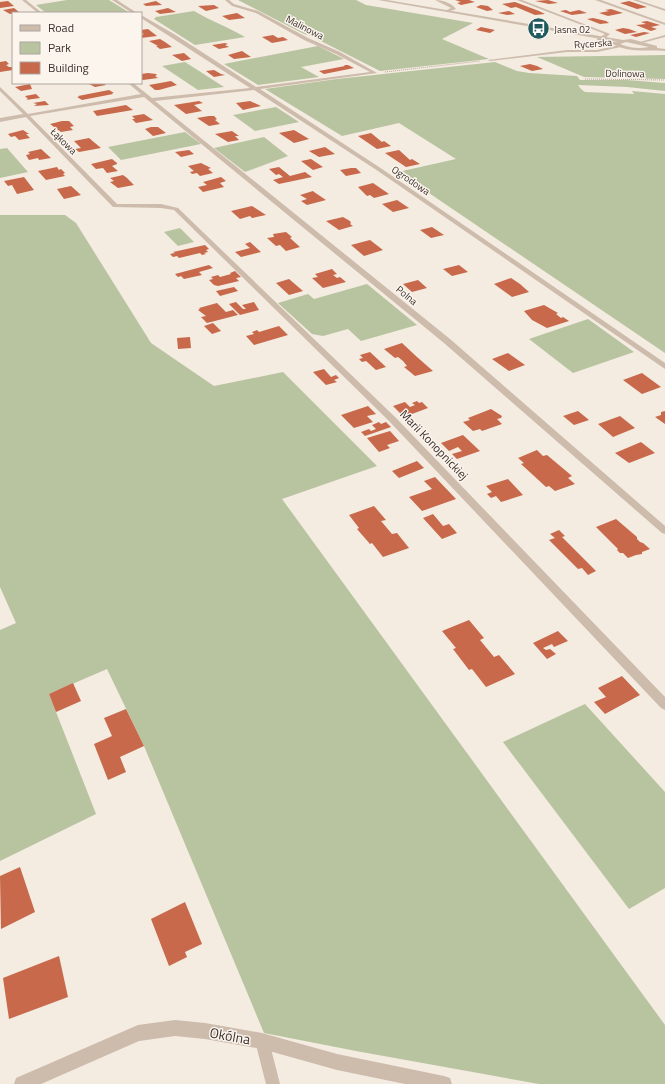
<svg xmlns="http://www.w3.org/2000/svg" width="665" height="1084" viewBox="0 0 665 1084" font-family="'Titillium Web',sans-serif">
<rect width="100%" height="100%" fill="#f4ebe1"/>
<g fill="#b8c4a0">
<polygon points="67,0 109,0 130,13 46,13 36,5"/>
<polygon points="238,0 356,0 366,5 473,23 442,39 489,59 380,71 309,35 304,34"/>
<path d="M194,11C211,21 228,27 245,37L195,45L154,19L156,17Z"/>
<polygon points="318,46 344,59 301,67 319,77 258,85 224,64"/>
<polygon points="665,55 665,79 584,77 537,57"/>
<polygon points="185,62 224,87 198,90 162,66"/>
<polygon points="495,62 517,71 529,73 577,76 580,80 626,80 665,83 665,91 627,87 578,85 581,89 585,92 634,94 632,91 665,94 665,353 398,172 456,159 399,123 342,136 265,89 337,79"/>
<polygon points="276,107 299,122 255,131 233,115"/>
<polygon points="185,132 201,144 121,160 108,147"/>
<polygon points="264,137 288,156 245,172 214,148"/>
<polygon points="7,148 28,172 0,178 0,149"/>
<polygon points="0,215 65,215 76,223 151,343 214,386 283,372 377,466 282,499 665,1025 665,1084 539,1084 356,1051 264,1033 144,746 107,669 49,694 96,814 0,861 0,630 16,623 0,587"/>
<polygon points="180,228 194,242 178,246 164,232"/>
<polygon points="367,284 417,325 361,341 348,329 323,336 312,334 278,303 308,294 314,299"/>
<polygon points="588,319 634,352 573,373 529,339"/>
<polygon points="585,704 665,792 665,888 629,909 503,742"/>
</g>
<g fill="#c8694b">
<polygon points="455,0 469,0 475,2 461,5 457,3 461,2"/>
<polygon points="548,0 558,3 549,4 535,1"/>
<polygon points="8,1 14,6 0,8 0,2"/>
<polygon points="156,1 162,5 146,6 143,4"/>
<polygon points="629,1 647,7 637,9 620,3"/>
<polygon points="515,2 539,11 545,14 535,15 516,7 511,8 502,4"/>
<polygon points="214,5 219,8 206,11 198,6"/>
<polygon points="481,5 488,6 493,10 487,11 476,7"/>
<polygon points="14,8 19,12 10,14 3,10"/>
<polygon points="168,8 176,12 160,14 155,11"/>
<polygon points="611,9 623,13 608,16 599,13 609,11 605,10"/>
<polygon points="566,10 570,12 579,10 587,13 572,15 560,11"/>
<polygon points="509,11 515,14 507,15 498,13"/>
<polygon points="237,13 245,18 229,20 222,16"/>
<polygon points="593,18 606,21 609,23 600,24 587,19"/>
<polygon points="647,21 660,25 651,27 657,29 651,31 636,25 646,24 641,22"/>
<polygon points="481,27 495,30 490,33 476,30"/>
<polygon points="623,28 629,29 637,32 625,34 615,30"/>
<polygon points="148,29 157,36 141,38 141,35 144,34 141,33 141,30"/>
<polygon points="644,32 650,33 636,37 630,35"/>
<polygon points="273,35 278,38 283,37 288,40 272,43 262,37"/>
<polygon points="160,39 165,42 172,47 160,49 156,46 158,46 149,41"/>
<polygon points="225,43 228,44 225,45 229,47 219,49 212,45"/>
<polygon points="242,51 251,57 234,59 228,55"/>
<polygon points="184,53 191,59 182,61 172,55"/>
<polygon points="6,61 9,64 6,65 9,67 12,67 13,70 0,72 0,62"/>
<polygon points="530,64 537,66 543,69 532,71 520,66"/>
<polygon points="344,65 348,65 354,68 324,74 319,71 345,66"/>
<polygon points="214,70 221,74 225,75 214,77 206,71"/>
<polygon points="148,73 156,74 157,75 155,76 158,78 143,80 141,79 141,74"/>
<polygon points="171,81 177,85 159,90 155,90 149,85"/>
<polygon points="87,83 103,83 106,85 95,87"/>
<polygon points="30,84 32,89 21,91 15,87"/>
<polygon points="109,90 114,93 112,93 113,94 82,100 77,97 79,97 78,96"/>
<polygon points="36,94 40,98 26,100 28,99 25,96"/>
<polygon points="45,101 49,105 34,106 37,104 33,103"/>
<polygon points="199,101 203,103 194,105 202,111 186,114 174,105"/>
<polygon points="250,101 261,106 243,110 236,103"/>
<polygon points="126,105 133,110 97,116 93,111"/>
<polygon points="144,114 153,120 136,123 132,119 135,119 132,116"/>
<polygon points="209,116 214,116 217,119 215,120 220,124 209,126 197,118"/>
<polygon points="62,121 69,121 74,126 70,127 73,130 61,132 50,124"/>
<polygon points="151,127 158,127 166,133 153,136 145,129"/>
<polygon points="23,130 29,134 26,134 30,138 19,140 15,136 11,137 8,134"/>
<polygon points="294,130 309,139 294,143 279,133"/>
<polygon points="232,131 239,136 235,136 239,140 228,142 215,134"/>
<polygon points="371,133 382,142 384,141 391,146 377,149 358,136"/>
<polygon points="89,138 101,148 79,152 75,149 81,148 74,141"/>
<polygon points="325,147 335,154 319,157 309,151"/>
<polygon points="41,149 51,158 39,160 38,158 29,160 26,155 30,154 28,152"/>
<polygon points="189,150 194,154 181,157 175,152"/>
<polygon points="399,150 410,160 412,159 420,164 406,167 385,153"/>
<polygon points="112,159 117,163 117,164 112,166 118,171 107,173 103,168 96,169 91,164"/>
<polygon points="311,159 323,167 313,170 301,161"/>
<polygon points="201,163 211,168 208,169 213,173 200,176 197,173 192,174 190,172 194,171 188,166"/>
<polygon points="57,167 59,170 61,169 65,173 63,174 65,176 46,180 38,171"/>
<polygon points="279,167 290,176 305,172 312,177 279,184 273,180 283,177 279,174 276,175 269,169"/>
<polygon points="351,168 356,168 361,173 346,176 340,170"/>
<polygon points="123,175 127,178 134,185 118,188 110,182 114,181 110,178"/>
<polygon points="24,177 34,190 17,194 12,185 8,186 4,181"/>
<polygon points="221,177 226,181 220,183 224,187 203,192 198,187 207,185 203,182"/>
<polygon points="373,183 389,194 374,198 370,195 367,196 358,187"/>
<polygon points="71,186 81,195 64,199 57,189"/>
<polygon points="313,191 314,192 326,200 307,205 301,201 307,199 300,195"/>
<polygon points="397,200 409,208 393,212 382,204"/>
<polygon points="252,206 266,215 252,218 250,216 240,219 231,211"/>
<polygon points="343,217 350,221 351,223 350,224 353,226 339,230 326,221"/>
<polygon points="432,227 444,235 431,238 420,230"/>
<polygon points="286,232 292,237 290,238 300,247 286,251 280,245 276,246 267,238 274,237 273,234"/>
<polygon points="370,240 383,250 364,256 351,245"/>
<polygon points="250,242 261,252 241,257 235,252 250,248 245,244"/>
<polygon points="205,245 209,249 206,250 208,252 204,253 206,254 202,255 200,253 179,258 177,256 173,257 170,254 175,253 173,252"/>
<polygon points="209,265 213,268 199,272 202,275 184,279 181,276 178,277 175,274"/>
<polygon points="459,265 468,272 452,276 443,269"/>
<polygon points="332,269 337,274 333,275 337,278 340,277 346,282 323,288 312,278 318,277 315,274"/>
<polygon points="235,271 241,277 236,278 239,281 218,286 214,285 209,280 213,279 211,277 218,275 220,277 231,274 230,273"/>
<polygon points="511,278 520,284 529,292 512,297 494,284"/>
<polygon points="289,279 303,291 289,295 276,283"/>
<polygon points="418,280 427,288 412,292 403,284"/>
<polygon points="234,287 238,291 220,296 216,291"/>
<polygon points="236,302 243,309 246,309 242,305 254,302 259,310 240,315 229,304"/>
<polygon points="217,303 226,312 233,310 238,315 207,323 201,317 206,316 198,310 200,309 199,308"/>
<polygon points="544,305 558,313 556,314 561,318 563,317 569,321 547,328 532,320 524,311"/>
<polygon points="213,323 221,331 212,334 204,326"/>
<polygon points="279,326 288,335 254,345 246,336 254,334 252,332 257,330 259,332"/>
<polygon points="190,337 191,348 178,349 177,338"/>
<polygon points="402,343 417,357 433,371 415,376 404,367 407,366 403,361 398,357 395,358 384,349"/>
<polygon points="370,352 386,367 376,370 366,361 362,362 359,359 363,358 360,355"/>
<polygon points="508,353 525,365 509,371 492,359"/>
<polygon points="324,369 331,377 336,375 339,378 334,380 337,382 326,385 313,372"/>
<polygon points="642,373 661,387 642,394 623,380"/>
<polygon points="417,401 419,403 422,402 428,408 404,417 393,406 405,402 410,407 415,405 412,403"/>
<polygon points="368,406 376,414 367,416 373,422 354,428 341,415"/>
<polygon points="491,409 502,416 501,418 497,419 502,424 482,431 480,429 473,431 463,422 470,420 468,418"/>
<polygon points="578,411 589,420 574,425 563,416"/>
<polygon points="665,411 665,424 655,417 661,415 661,412"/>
<polygon points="620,416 635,428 613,437 598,424"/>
<polygon points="379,422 381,424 386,422 391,427 365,436 361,432 369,429 371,431 376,429 372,425"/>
<polygon points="390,431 399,441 387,445 390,448 379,452 367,438"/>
<polygon points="463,435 480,451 457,459 452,454 462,451 458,447 449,451 441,443"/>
<polygon points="641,442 655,453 629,463 615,453"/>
<polygon points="537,450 543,456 547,455 572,476 568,478 575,484 555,491 549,486 546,487 521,464 524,463 518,458"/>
<polygon points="417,461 424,468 399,478 392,471"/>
<polygon points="435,477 456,499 422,511 409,497 432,489 424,481"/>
<polygon points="508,479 523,495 501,502 496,496 491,498 487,494 492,492 486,486"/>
<polygon points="374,506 386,520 381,521 392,534 397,533 409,548 383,557 372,543 370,544 357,529 359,528 349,515"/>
<polygon points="433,514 443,526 449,524 457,533 442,539 423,518"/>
<polygon points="616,519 637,537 637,539 640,542 643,543 650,549 642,552 642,554 636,555 628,558 623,553 620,553 617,550 618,549 596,527"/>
<polygon points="559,530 565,536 562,537 596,571 588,575 582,568 578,569 549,540 555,538 550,534"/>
<polygon points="469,620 484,638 480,640 494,657 499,655 515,674 486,687 472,669 469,670 453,649 456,648 442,631"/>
<polygon points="558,631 568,641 554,647 552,644 543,648 546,650 550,649 556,654 547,659 533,643"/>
<polygon points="622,676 640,695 605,714 594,702 606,697 598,688"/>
<polygon points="73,683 81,701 56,712 49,694"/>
<polygon points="126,709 144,746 120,757 126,772 108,780 94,744 112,736 104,718"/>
<polygon points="20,867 35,912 1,929 0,876"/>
<polygon points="185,902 202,944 185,952 187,957 169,966 151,919"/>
<polygon points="59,956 68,997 9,1019 3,978"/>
</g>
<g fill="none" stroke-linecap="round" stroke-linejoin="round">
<g stroke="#b9a596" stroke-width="1" stroke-dasharray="1 1" stroke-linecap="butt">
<polyline points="385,72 480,61"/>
<polyline points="585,79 665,80"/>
</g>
<g fill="#cdbbac" fill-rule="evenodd">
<polygon points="633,0 638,0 665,9 665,11"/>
<polygon points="262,1034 267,1036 269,1041 280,1084 266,1084 255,1041 257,1036"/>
</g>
<g fill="#cdbbac" fill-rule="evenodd">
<polygon points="22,0 26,0 42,13 38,13"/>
<polygon points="112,0 117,0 137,13 132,13"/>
<polygon points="225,0 229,0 234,4 258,11 308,38 340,52 377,73 260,89 382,169 665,363 665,369 378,171 254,90 155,101 450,339 665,526 665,534 662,533 444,343 144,97 30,116 117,204 161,204 178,208 395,417 665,697 665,710 661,708 389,421 174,210 161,208 113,207 26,117 0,122 0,118 23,114 0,91 0,87 28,114 141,94 128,83 133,83 152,98 250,88 141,18 141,15 174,34 256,87 370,72 336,54 304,40 256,13 232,6"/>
<path d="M435,0C442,0 452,3 456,9L447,12V10L451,8Z"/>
<polygon points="517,0 522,0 610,34 601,41 597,41 597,39 605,34"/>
<polygon points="595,0 601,0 665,23 665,25"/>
<polygon points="665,35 665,37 642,43 640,42"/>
<polygon points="619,45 621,47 597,52 567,52 490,61 488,60 567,50 597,50"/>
<polygon points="175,1020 205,1023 262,1033 337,1054 444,1076 450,1078 452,1084 405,1084 337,1070 262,1049 205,1039 175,1036 139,1041 41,1084 14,1084 16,1078 138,1025"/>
</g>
<path fill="#cdbbac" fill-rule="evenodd" d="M378,0H387L623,40L631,39L657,46V48L665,49V51C646,49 627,54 610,42H618ZM626,42L649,47C638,49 630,48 620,44Z"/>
</g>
<defs>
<symbol id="bus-disc" viewBox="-11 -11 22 22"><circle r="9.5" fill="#1f5a5e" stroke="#fbf5ee"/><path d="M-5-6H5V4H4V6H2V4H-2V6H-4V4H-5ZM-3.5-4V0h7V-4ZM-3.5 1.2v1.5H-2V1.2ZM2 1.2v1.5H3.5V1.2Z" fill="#fff"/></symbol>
</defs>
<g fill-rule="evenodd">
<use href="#bus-disc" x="526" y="16" width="25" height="25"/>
</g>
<g text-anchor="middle" stroke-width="3" stroke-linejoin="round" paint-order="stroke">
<g font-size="10" fill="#3b302b" stroke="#fbf5ee">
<text transform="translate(305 27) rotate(27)" y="4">Malinowa</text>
<text transform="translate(593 43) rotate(-4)" y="4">Rycerska</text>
<text transform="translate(625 73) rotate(1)" y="4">Dolinowa</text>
<text transform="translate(64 141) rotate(45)" y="4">Łąkowa</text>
<text transform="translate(411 180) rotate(34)" y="4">Ogrodowa</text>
<text transform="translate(407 295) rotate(39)" y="4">Polna</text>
</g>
<g font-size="10" fill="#3b302b" stroke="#fbf5ee" text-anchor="start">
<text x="554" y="33">Jasna 02</text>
</g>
<g font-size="12" fill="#3b302b" stroke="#fbf5ee">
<text transform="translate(434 445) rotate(46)" y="4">Marii Konopnickiej</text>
</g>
<g font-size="14" fill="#3b302b" stroke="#fbf5ee">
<text transform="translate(230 1036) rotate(10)" y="5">Okólna</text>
</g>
</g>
<rect x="12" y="12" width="130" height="72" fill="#fbf5ee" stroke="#aea6a0"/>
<rect x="20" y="25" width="20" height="6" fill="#cdbbac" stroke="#aea6a0"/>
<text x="48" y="32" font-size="12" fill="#3b302b">Road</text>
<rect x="20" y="42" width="20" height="12" fill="#b8c4a0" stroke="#aea6a0"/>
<text x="48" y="52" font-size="12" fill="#3b302b">Park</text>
<rect x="20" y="62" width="20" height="12" fill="#c8694b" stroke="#aea6a0"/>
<text x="48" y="72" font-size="12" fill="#3b302b">Building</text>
</svg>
